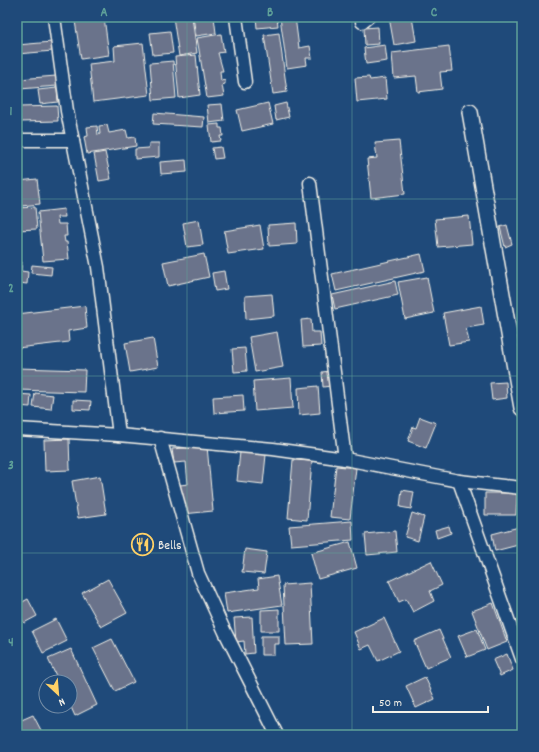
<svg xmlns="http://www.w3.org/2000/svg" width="539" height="752" viewBox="0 0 539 752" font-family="Dekko,sans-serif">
<rect width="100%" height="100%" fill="#1f4a7a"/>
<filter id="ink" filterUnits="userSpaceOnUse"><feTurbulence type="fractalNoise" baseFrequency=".025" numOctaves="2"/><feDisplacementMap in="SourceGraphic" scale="8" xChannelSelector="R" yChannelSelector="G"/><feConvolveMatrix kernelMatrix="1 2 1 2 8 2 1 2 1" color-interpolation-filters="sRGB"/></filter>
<g filter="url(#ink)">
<g fill="#6a738b" stroke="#f4f1e8">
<polygon points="97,17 104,17 109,55 81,59 75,21"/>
<polygon points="173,17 192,17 197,53 179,56"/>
<polygon points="193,17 214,17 216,33 196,36"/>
<polygon points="256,17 277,17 278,26 257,28"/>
<polygon points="280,17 295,17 299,48 310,46 312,58 306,58 307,65 287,68"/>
<polygon points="389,17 412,17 416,41 394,45"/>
<polygon points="378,27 379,44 365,45 364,28"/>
<polygon points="170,31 173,53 153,55 150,33"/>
<polygon points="279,33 287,92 273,94 264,35"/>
<polygon points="221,34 224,52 218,53 223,71 220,71 221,81 225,80 225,84 222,85 224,96 207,98 197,38"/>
<polygon points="52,42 53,51 17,54 17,45"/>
<polygon points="143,43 149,95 93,102 89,64 115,61 114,46"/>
<polygon points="385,45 387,61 366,64 364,48"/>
<polygon points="449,46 452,71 440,72 442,89 418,92 416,76 394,78 392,53"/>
<polygon points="196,55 200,95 179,98 175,57"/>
<polygon points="173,61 176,98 153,100 150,63"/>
<polygon points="56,76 57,86 20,89 19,79"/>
<polygon points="369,77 370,80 385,78 387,99 357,102 355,78"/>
<polygon points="57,88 58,102 40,104 38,90"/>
<polygon points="268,103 273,124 242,131 237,110"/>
<polygon points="286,103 289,117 276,120 274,106"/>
<polygon points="222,104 224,121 209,123 207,105"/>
<polygon points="57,106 58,121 20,122 19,107"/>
<polygon points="154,113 204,117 203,127 153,124"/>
<polygon points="219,124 219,128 222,128 223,136 220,136 221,141 211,142 209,125"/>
<polygon points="107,125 109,133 126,130 128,138 135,137 136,146 87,154 84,137 88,136 87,127 97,126 98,135 100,134 99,126"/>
<polygon points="399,141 405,194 371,198 367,159 377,158 375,143"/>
<polygon points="149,143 159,143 159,157 135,159 135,149 149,148"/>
<polygon points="221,147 223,158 214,159 212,148"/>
<polygon points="105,152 111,179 99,181 94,154"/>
<polygon points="186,160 187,172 161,174 160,162"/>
<polygon points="37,179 40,204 21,206 19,181"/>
<polygon points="35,207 37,229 17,230 17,208"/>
<polygon points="64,209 65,217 57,217 58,224 66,224 67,236 64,236 65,242 67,242 69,259 43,261 38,212"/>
<polygon points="469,216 472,244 438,247 435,219"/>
<polygon points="199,220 203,245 187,247 183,223"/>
<polygon points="296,223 297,244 269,246 268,225"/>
<polygon points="260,225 264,249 228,254 224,231"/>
<polygon points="507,225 512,244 505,247 500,227"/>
<polygon points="17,248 20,248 18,258 17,258"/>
<polygon points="204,254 209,277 168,286 163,262"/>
<polygon points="421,254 425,271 336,291 332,274"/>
<polygon points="17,262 22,262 21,271 28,272 27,284 19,283 18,292"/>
<polygon points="32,265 52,267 51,275 31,273"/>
<polygon points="224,271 227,289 215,291 212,273"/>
<polygon points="427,277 434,313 405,319 398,282"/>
<polygon points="395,281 398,295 335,309 332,295"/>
<polygon points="272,294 274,316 246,319 245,296"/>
<polygon points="85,306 87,328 68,331 69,342 17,348 17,314"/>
<polygon points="481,306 484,325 466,328 469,342 449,345 443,313"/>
<polygon points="311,319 312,332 320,332 321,346 303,347 301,320"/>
<polygon points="277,332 283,367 255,372 249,337"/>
<polygon points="153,338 158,367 130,372 125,343"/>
<polygon points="245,348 247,371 234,372 232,349"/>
<polygon points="17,368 85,370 84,392 17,390"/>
<polygon points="330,371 331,386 323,387 322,372"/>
<polygon points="291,378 293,408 255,411 253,381"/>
<polygon points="506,382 507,398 492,400 490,383"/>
<polygon points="318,386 320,413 299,415 298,388"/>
<polygon points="35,393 53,395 51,409 33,407"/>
<polygon points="17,394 31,395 30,407 17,406"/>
<polygon points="243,395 244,411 214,413 213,397"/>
<polygon points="73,400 91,401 90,410 73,409"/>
<polygon points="420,417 436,423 426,448 408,441 413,427 416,428"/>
<polygon points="69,439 70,470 45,471 44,440"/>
<polygon points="207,446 213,511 183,514 180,485 188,484 186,462 174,463 172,449"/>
<polygon points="240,452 266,455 263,484 237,481"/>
<polygon points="293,460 312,461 307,520 288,518"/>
<polygon points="336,466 356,468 350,519 330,517"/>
<polygon points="100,476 106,514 78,518 72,481"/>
<polygon points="402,490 414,492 411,509 400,507"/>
<polygon points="485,493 517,493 516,515 485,515"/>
<polygon points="520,498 522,498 522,522"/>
<polygon points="412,513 424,517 418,541 405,537"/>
<polygon points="352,521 353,540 291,545 289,526"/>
<polygon points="449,526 451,533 437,538 435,530"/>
<polygon points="519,527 522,544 495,551 492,534"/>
<polygon points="395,531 397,552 367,555 365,534"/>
<polygon points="350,542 357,568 318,579 311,553"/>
<polygon points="245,549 267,552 264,574 242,572"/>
<polygon points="431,561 442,585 430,591 434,601 413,612 406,599 399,602 389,581"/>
<polygon points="277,576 282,605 227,613 224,593 259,588 258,579"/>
<polygon points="108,579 127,613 101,627 82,593"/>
<polygon points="310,583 313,644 286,645 283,585"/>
<polygon points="28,599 37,616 24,623 17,610 17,605"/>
<polygon points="493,603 507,642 487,650 472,611"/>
<polygon points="279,609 279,631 261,631 261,610"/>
<polygon points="252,617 254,653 245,654 244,641 236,642 234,618"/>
<polygon points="384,618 399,651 378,661 370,645 361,649 354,632"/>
<polygon points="56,619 67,641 43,653 32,631"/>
<polygon points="477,629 485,650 467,657 458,636"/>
<polygon points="439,630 451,657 426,668 414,641"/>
<polygon points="261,636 279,636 279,644 274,644 274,655 261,655"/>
<polygon points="112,639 134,682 115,691 93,648"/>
<polygon points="71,649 97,705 75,716 70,705 70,682 59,682 48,659"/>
<polygon points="507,654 513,670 500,676 493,660"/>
<polygon points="425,677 435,699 416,708 406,686"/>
<polygon points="33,715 42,732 36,735 17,735 17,722"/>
</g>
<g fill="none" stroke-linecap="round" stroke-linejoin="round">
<defs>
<g id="minor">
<polyline points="54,17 67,111 98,267 119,435"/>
<polyline points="236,17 245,82"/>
<polyline points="362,22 368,17"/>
<polyline points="17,140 73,140"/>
<polyline points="310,183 345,459"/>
<polyline points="17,429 119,435 273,449 345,459 459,481 522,488"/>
<polyline points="160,438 198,573 225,632 277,735"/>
<polyline points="459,481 522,659"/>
</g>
<polyline id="tertiary" points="470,112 522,408"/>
</defs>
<use href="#minor" stroke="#f4f1e8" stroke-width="15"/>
<use href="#tertiary" stroke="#f4f1e8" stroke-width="18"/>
<use href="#minor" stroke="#1f4a7a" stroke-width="12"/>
<use href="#tertiary" stroke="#1f4a7a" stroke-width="15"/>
</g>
</g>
<path fill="none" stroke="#5fa199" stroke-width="1" stroke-opacity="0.55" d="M187,17V735M352,17V735M17,199H522M17,376H522M17,553H522"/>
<defs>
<symbol id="restaurant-ring" viewBox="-11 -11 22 22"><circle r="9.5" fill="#1f4a7a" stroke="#ffd166" stroke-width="1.5"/><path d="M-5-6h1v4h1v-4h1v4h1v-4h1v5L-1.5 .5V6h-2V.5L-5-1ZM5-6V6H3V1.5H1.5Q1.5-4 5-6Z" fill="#ffd166"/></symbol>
</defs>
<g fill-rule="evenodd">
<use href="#restaurant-ring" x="130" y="532" width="25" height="25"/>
</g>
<g text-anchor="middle" stroke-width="4" stroke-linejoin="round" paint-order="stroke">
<g font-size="13" fill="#f4f1e8" stroke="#1f4a7a" text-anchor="start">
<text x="158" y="549">Bells</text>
</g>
</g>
<rect width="539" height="752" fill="none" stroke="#1f4a7a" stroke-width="44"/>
<g transform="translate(58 694) rotate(154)"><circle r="19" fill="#1f4a7a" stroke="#748da6"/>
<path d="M0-3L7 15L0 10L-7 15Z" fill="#ffd166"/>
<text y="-6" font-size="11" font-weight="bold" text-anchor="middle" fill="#f4f1e8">N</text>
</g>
<path d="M373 706v6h115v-6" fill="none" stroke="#f4f1e8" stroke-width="2"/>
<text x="379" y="706" font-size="12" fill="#f4f1e8" stroke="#1f4a7a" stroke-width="3" paint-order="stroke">50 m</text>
<rect x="22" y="22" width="495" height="708" fill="none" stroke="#5fa199" stroke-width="1.5"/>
<g font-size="13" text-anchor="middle" font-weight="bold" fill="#5fa199">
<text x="104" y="16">A</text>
<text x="270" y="16">B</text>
<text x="434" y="16">C</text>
<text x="11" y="115">1</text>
<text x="11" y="292">2</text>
<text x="11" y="469">3</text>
<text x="11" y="646">4</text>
</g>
</svg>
